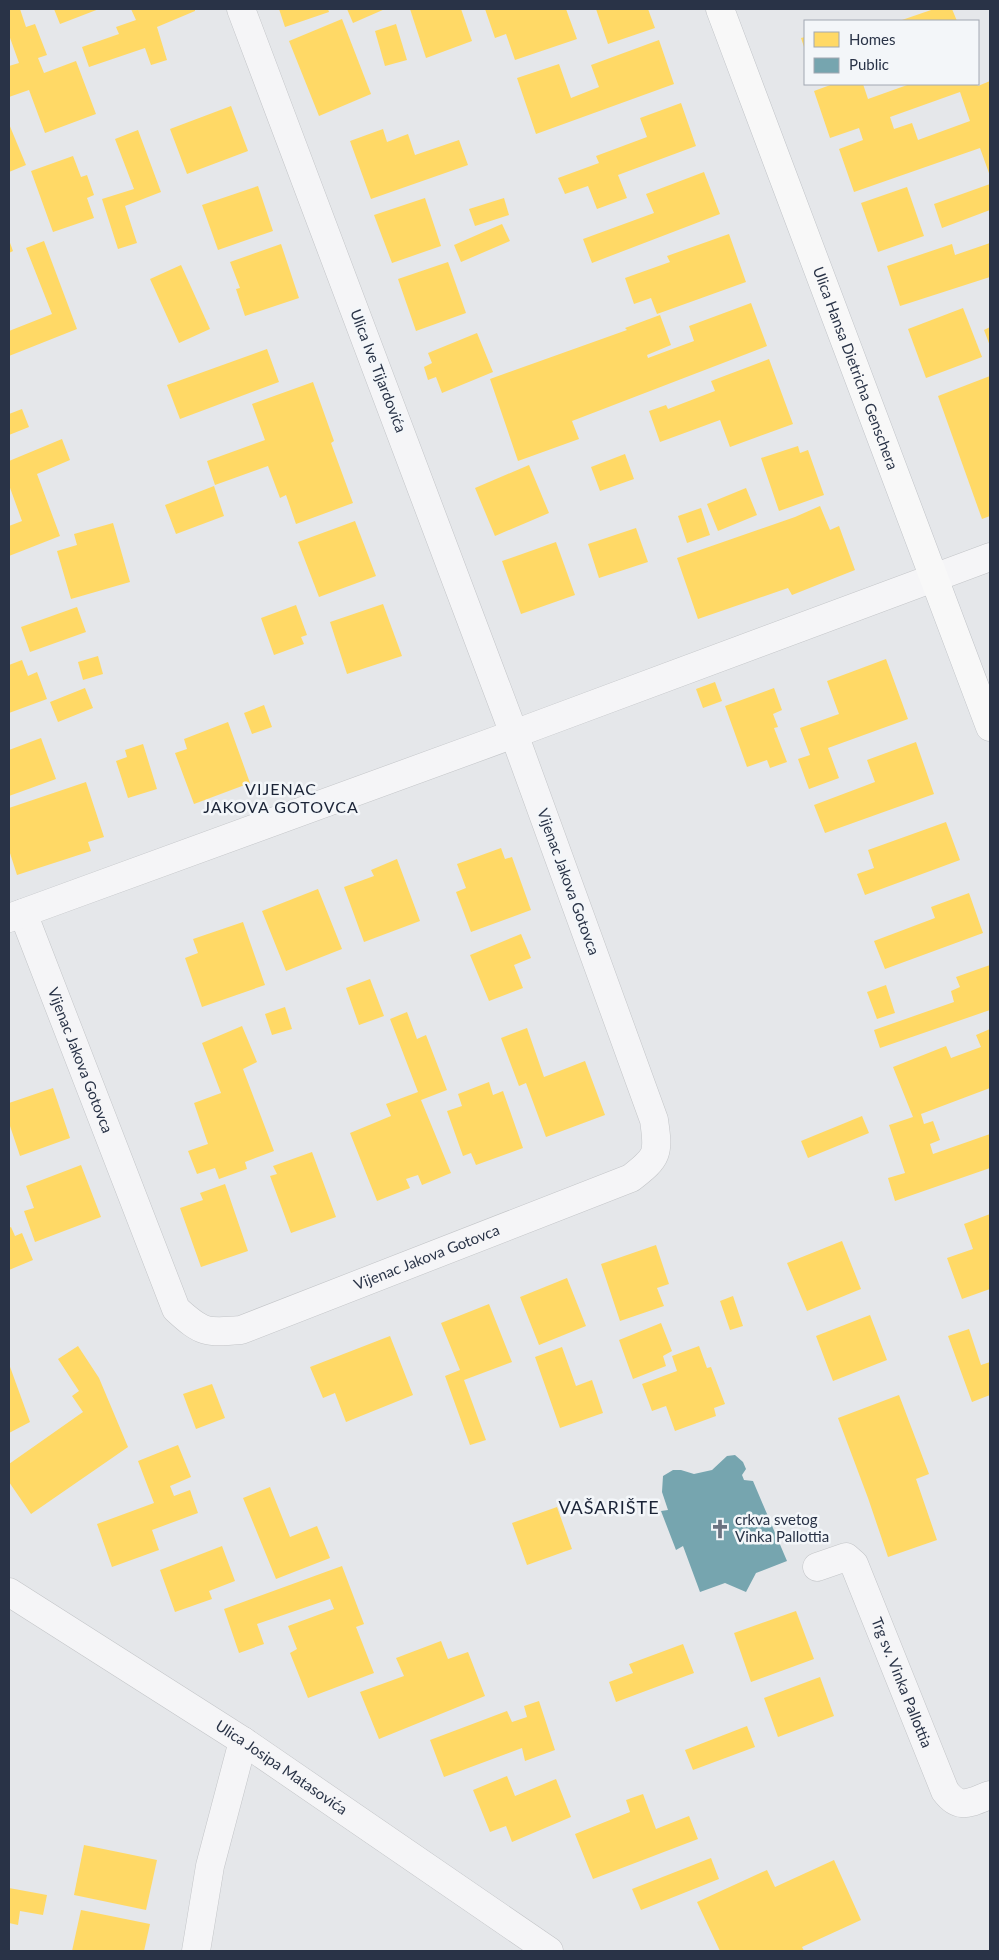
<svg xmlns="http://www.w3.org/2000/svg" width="999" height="1960" viewBox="0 0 999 1960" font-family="Lato,sans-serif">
<rect width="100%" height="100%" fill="#e5e7ea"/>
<g fill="#ffd966" fill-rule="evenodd">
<polygon points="9,9 20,9 26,27 35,24 47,55 38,58 44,73 76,61 96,114 45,133 29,90 9,97 9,66 19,63 9,35"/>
<polygon points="54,9 99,9 60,24"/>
<polygon points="131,9 195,9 195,11 157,27 167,60 151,65 145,48 89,67 82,47 119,34 116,27 136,20"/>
<polygon points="279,9 328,9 329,12 285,27"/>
<polygon points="347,9 385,9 353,23"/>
<polygon points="410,9 461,9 472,41 426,58"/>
<polygon points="485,9 566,9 577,39 515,60 506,34 495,38"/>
<polygon points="596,9 648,9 655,28 608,44"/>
<polygon points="934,9 952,9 957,21 899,21"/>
<polygon points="342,19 371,94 319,116 289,41"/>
<polygon points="396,24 407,60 385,66 375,31"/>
<polygon points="805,37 805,50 801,38"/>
<polygon points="659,40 674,84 536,134 517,78 559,64 571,98 599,87 591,65"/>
<path d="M990,81V176L980,148L854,192L839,149L863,140L859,128L830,138L814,91L833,84H863L868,99L910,84H977L978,86ZM960,92L970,121L918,140L912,123L894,129L890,117Z"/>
<polygon points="681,103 696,146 618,175 627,198 597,209 588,186 565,194 558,178 599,163 596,156 647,137 640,118"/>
<polygon points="231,106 248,151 187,174 170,129"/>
<polygon points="9,124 26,165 9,172"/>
<polygon points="383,129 387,142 408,134 415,155 459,140 468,165 371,199 350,141"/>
<polygon points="138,130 161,192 125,206 137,243 118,249 102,199 134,189 115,139"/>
<polygon points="73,156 81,177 87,175 94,195 87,198 94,218 53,232 31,171"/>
<polygon points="704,172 720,214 592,263 583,239 654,213 646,194"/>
<polygon points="990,184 990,210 942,228 934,204"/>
<polygon points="258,186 273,231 218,250 202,205"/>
<polygon points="907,187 924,236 878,252 861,203"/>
<polygon points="425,198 441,246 392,263 374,215"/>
<polygon points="504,198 509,215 475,226 469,209"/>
<polygon points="502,224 510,241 461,262 454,245"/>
<polygon points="729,234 746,282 657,314 651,298 634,304 625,278 670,262 667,256"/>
<polygon points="9,240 13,251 9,253"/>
<polygon points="44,241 77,329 9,356 9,331 52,314 26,248"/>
<polygon points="990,243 990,277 900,306 887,266 952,244 955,255"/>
<polygon points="281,244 299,298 245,316 236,289 240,288 230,262"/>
<polygon points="448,262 466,313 416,331 398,279"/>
<polygon points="181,265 210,329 179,343 150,279"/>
<polygon points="751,303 767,346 572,421 579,439 518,461 490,379 627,330 625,328 660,315 671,345 647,355 648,358 694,341 689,326"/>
<polygon points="963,308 982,357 926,378 908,329"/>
<polygon points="990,327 990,346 984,330"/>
<polygon points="477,333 493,372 442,393 436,377 428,380 424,367 432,363 428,353"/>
<polygon points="267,349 279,382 180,419 167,385"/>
<polygon points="769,359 793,424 730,447 720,420 660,442 649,411 666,405 668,409 715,391 711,381"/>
<polygon points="990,376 990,516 982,519 938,396"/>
<polygon points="313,382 334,441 331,443 353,503 296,524 286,495 280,498 268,466 215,485 207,461 265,440 252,404"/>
<polygon points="22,409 29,427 9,435 9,414"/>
<polygon points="62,439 70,460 37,474 60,536 9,556 9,526 22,521 9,485 9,461"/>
<polygon points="798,446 800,453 808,450 824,495 779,511 761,458"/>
<polygon points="625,454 634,479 600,491 591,467"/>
<polygon points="529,465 549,513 495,536 475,488"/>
<polygon points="214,486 224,516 176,534 165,505"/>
<polygon points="746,488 757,515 718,531 707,504"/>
<polygon points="820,506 830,530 839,526 855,570 792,595 788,588 698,619 677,558 795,517"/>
<polygon points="701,508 710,535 687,543 678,516"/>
<polygon points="355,521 376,576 319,597 298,542"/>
<polygon points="113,523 130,582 71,599 57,551 77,545 74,534"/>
<polygon points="636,528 648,562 599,578 588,544"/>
<polygon points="556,542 575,595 521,614 502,561"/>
<polygon points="383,604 402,656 347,674 330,622"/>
<polygon points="296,605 307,635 301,637 304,644 274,655 261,618"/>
<polygon points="77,607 86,632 30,652 21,627"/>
<polygon points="98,656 103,674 83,680 78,662"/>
<polygon points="886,659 908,719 828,748 839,778 809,789 798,759 810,755 800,728 839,714 827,681"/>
<polygon points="22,660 28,676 37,672 47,699 9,713 9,665"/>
<polygon points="715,682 722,701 703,708 696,689"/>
<polygon points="85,688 93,708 58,722 50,702"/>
<polygon points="774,688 782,710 773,714 778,727 774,728 787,762 770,768 767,760 747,767 725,706"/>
<polygon points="264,705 272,727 252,734 244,713"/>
<polygon points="228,722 250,783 194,804 175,753 187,749 184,739"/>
<polygon points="41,738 56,779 9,796 9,750"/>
<polygon points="916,742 934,794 825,833 814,805 875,782 867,760"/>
<polygon points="143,744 157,789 128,798 116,761 127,757 125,750"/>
<polygon points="86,782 104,837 88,842 91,851 17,875 9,850 9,808"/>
<polygon points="946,822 960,860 865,895 857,874 874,868 868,850"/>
<polygon points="501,848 505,859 512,857 531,910 471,932 456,892 466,888 457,864"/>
<polygon points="397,859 420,921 364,942 344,887 374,876 371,870"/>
<polygon points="318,889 342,949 286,971 262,911"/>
<polygon points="969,893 983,933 885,969 874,941 935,918 931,907"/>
<polygon points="243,922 265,985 202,1007 185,958 198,953 193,939"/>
<polygon points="521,934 531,958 514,965 523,988 489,1001 470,955"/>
<polygon points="990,965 990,1010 880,1048 874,1030 954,1002 951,991 960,987 956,977"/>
<polygon points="370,979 384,1016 359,1025 346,988"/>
<polygon points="886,985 895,1013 877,1019 867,992"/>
<polygon points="285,1007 292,1029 272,1035 265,1014"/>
<polygon points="407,1012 417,1039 426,1035 447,1090 421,1100 451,1173 422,1185 418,1175 406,1179 410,1188 377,1201 350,1133 391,1116 386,1104 418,1092 390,1019"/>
<polygon points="242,1026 257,1062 243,1069 274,1151 245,1162 247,1169 219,1179 215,1168 197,1174 188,1151 208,1144 194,1103 221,1093 202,1043"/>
<polygon points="527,1028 544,1077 585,1061 605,1115 546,1137 526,1083 519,1086 501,1038"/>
<polygon points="990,1029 990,1088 921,1114 924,1124 933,1121 940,1140 930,1144 933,1154 990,1134 990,1168 895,1201 888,1178 905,1173 889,1125 913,1117 893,1067 946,1046 951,1058 981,1047 976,1035"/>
<polygon points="489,1082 493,1095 503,1091 523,1148 476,1165 471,1153 463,1156 447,1111 462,1106 458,1094"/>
<polygon points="53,1088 70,1138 20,1156 9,1123 9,1103"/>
<polygon points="862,1116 869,1133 808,1158 801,1141"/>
<polygon points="312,1152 336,1217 291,1233 270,1176 277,1174 273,1166"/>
<polygon points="81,1165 101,1217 35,1242 24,1211 34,1208 26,1186"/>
<polygon points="225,1184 248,1251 201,1267 180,1208 203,1200 200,1193"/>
<polygon points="990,1214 990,1289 962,1299 947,1258 973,1249 964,1224"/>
<polygon points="11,1227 15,1236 22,1233 33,1260 9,1270 9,1228"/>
<polygon points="842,1241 861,1289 807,1311 787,1263"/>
<polygon points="656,1245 669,1284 657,1288 664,1306 620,1321 601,1264"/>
<polygon points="567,1278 586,1326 539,1345 520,1297"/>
<polygon points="733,1296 743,1326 730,1330 720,1301"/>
<polygon points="489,1304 512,1362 464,1380 486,1440 470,1445 445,1376 460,1370 441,1323"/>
<polygon points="870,1315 887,1360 833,1381 816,1336"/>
<polygon points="661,1323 672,1351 663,1356 666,1366 633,1379 619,1340"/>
<polygon points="969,1329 981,1365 990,1362 990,1395 972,1402 948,1336"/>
<polygon points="390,1336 413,1395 346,1422 335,1393 323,1398 310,1367"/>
<polygon points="78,1346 99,1378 128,1447 31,1514 9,1482 9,1464 83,1412 72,1396 79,1391 58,1359"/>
<polygon points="699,1346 707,1368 711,1367 725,1404 714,1408 716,1416 675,1431 666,1406 652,1411 642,1384 677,1371 672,1356"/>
<polygon points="562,1347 576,1386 592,1380 603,1413 560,1428 535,1357"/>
<polygon points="9,1364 30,1422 9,1433"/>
<polygon points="212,1384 225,1418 196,1429 183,1394"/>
<polygon points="899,1395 929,1474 916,1479 937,1540 888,1557 868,1498 838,1418"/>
<polygon points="178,1445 191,1477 170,1486 174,1496 190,1490 198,1513 152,1530 159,1550 112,1567 97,1524 154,1503 138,1461"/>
<polygon points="270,1487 290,1537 317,1526 330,1558 276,1579 243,1498"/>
<polygon points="557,1507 572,1549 527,1565 512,1523"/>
<polygon points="222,1546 235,1581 209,1591 212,1599 175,1612 160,1570"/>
<polygon points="342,1566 364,1624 356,1627 374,1673 308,1698 290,1653 297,1649 288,1626 334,1609 330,1599 257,1624 264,1644 239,1653 224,1609"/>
<polygon points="796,1611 814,1659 751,1682 734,1633"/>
<polygon points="441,1641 448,1659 468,1652 485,1696 379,1739 360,1692 404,1676 396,1658"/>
<polygon points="683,1644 694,1673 616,1702 609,1682 633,1673 629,1664"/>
<polygon points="820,1677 834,1716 778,1737 764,1698"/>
<polygon points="539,1701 555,1750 525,1761 522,1748 444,1777 430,1740 507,1711 512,1722 527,1717 524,1706"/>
<polygon points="747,1726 755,1747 693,1770 685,1750"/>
<polygon points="507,1776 515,1796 556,1779 571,1817 512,1842 506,1826 490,1832 473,1790"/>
<polygon points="643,1794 656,1829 689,1816 698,1839 593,1879 575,1834 630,1812 626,1800"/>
<polygon points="84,1845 157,1860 146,1910 74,1895"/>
<polygon points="711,1858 719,1879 641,1910 632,1889"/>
<polygon points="834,1860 861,1920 802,1947 804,1951 720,1951 697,1902 767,1870 775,1887"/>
<polygon points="9,1888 47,1895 43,1915 20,1911 18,1925 9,1923"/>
<polygon points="81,1910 150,1924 144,1951 72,1951"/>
</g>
<polygon fill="#76a5af" points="735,1455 743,1462 746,1469 742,1475 744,1480 753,1481 787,1561 756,1573 746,1592 725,1583 700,1592 683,1546 676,1550 661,1511 668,1510 662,1492 663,1476 673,1470 681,1470 694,1474 712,1470 727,1456"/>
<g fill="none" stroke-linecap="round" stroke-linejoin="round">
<defs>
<g id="minor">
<path id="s1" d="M23,913L176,1309C202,1333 206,1333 241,1330L631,1178C658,1157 659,1154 654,1120L514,734L241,9"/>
<polyline points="9,918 514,734 990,557"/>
<path id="s2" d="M817,1567L846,1557L854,1564L945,1791C960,1811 970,1802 990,1795"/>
<path id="s3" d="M9,1592L243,1741L549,1951"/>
<polyline points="196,1951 210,1866 243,1741"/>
</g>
<g id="major">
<path id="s4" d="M720,9L990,727"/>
</g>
</defs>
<use href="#minor" stroke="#c3c5c8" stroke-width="29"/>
<use href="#major" stroke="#c1c4c8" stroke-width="29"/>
<use href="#minor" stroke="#f5f5f7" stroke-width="28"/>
<use href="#major" stroke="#f8f8f8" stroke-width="28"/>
</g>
<defs>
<symbol id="church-bare" viewBox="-9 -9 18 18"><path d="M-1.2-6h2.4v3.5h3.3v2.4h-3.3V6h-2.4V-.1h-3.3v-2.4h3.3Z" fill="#6b7280" stroke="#f3f6f9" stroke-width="2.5" paint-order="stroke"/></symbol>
</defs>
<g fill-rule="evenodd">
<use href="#church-bare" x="706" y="1515" width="28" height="28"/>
</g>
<g text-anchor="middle" stroke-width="5" stroke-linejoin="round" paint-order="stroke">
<g font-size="15" fill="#293347" stroke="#f3f6f9">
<text dy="5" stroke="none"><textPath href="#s4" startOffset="384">Ulica Hansa Dietricha Genschera</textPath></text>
<text transform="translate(378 371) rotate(69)" y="5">Ulica Ive Tijardovića</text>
<text transform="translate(568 882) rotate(70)" y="5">Vijenac Jakova Gotovca</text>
<text dy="5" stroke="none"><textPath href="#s1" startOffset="158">Vijenac Jakova Gotovca</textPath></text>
<text dy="5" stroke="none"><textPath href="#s1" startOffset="696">Vijenac Jakova Gotovca</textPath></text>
<text dy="5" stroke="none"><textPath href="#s2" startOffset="169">Trg sv. Vinka Pallottia</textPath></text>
<text dy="5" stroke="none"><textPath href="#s3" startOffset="324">Ulica Josipa Matasovića</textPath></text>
</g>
<g font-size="15" fill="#293347" stroke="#f3f6f9" text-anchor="start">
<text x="735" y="1525">crkva svetog<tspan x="735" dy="17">Vinka Pallottia</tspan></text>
</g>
<g font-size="16" letter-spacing="1" fill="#1b2437" stroke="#f3f6f9">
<text x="281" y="795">VIJENAC<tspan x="281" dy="18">JAKOVA GOTOVCA</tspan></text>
</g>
<g font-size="18" letter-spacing="1" fill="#1b2437" stroke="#f3f6f9">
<text x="609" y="1514">VAŠARIŠTE</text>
</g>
</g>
<rect width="999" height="1960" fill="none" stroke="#293347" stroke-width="20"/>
<rect x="804" y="20" width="175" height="65" fill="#f3f6f9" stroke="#a2a8b2"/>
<rect x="814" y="32" width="25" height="15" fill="#ffd966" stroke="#a2a8b2"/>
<text x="849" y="45" font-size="15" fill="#293347">Homes</text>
<rect x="814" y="58" width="25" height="15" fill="#76a5af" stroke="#a2a8b2"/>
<text x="849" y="70" font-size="15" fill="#293347">Public</text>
</svg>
